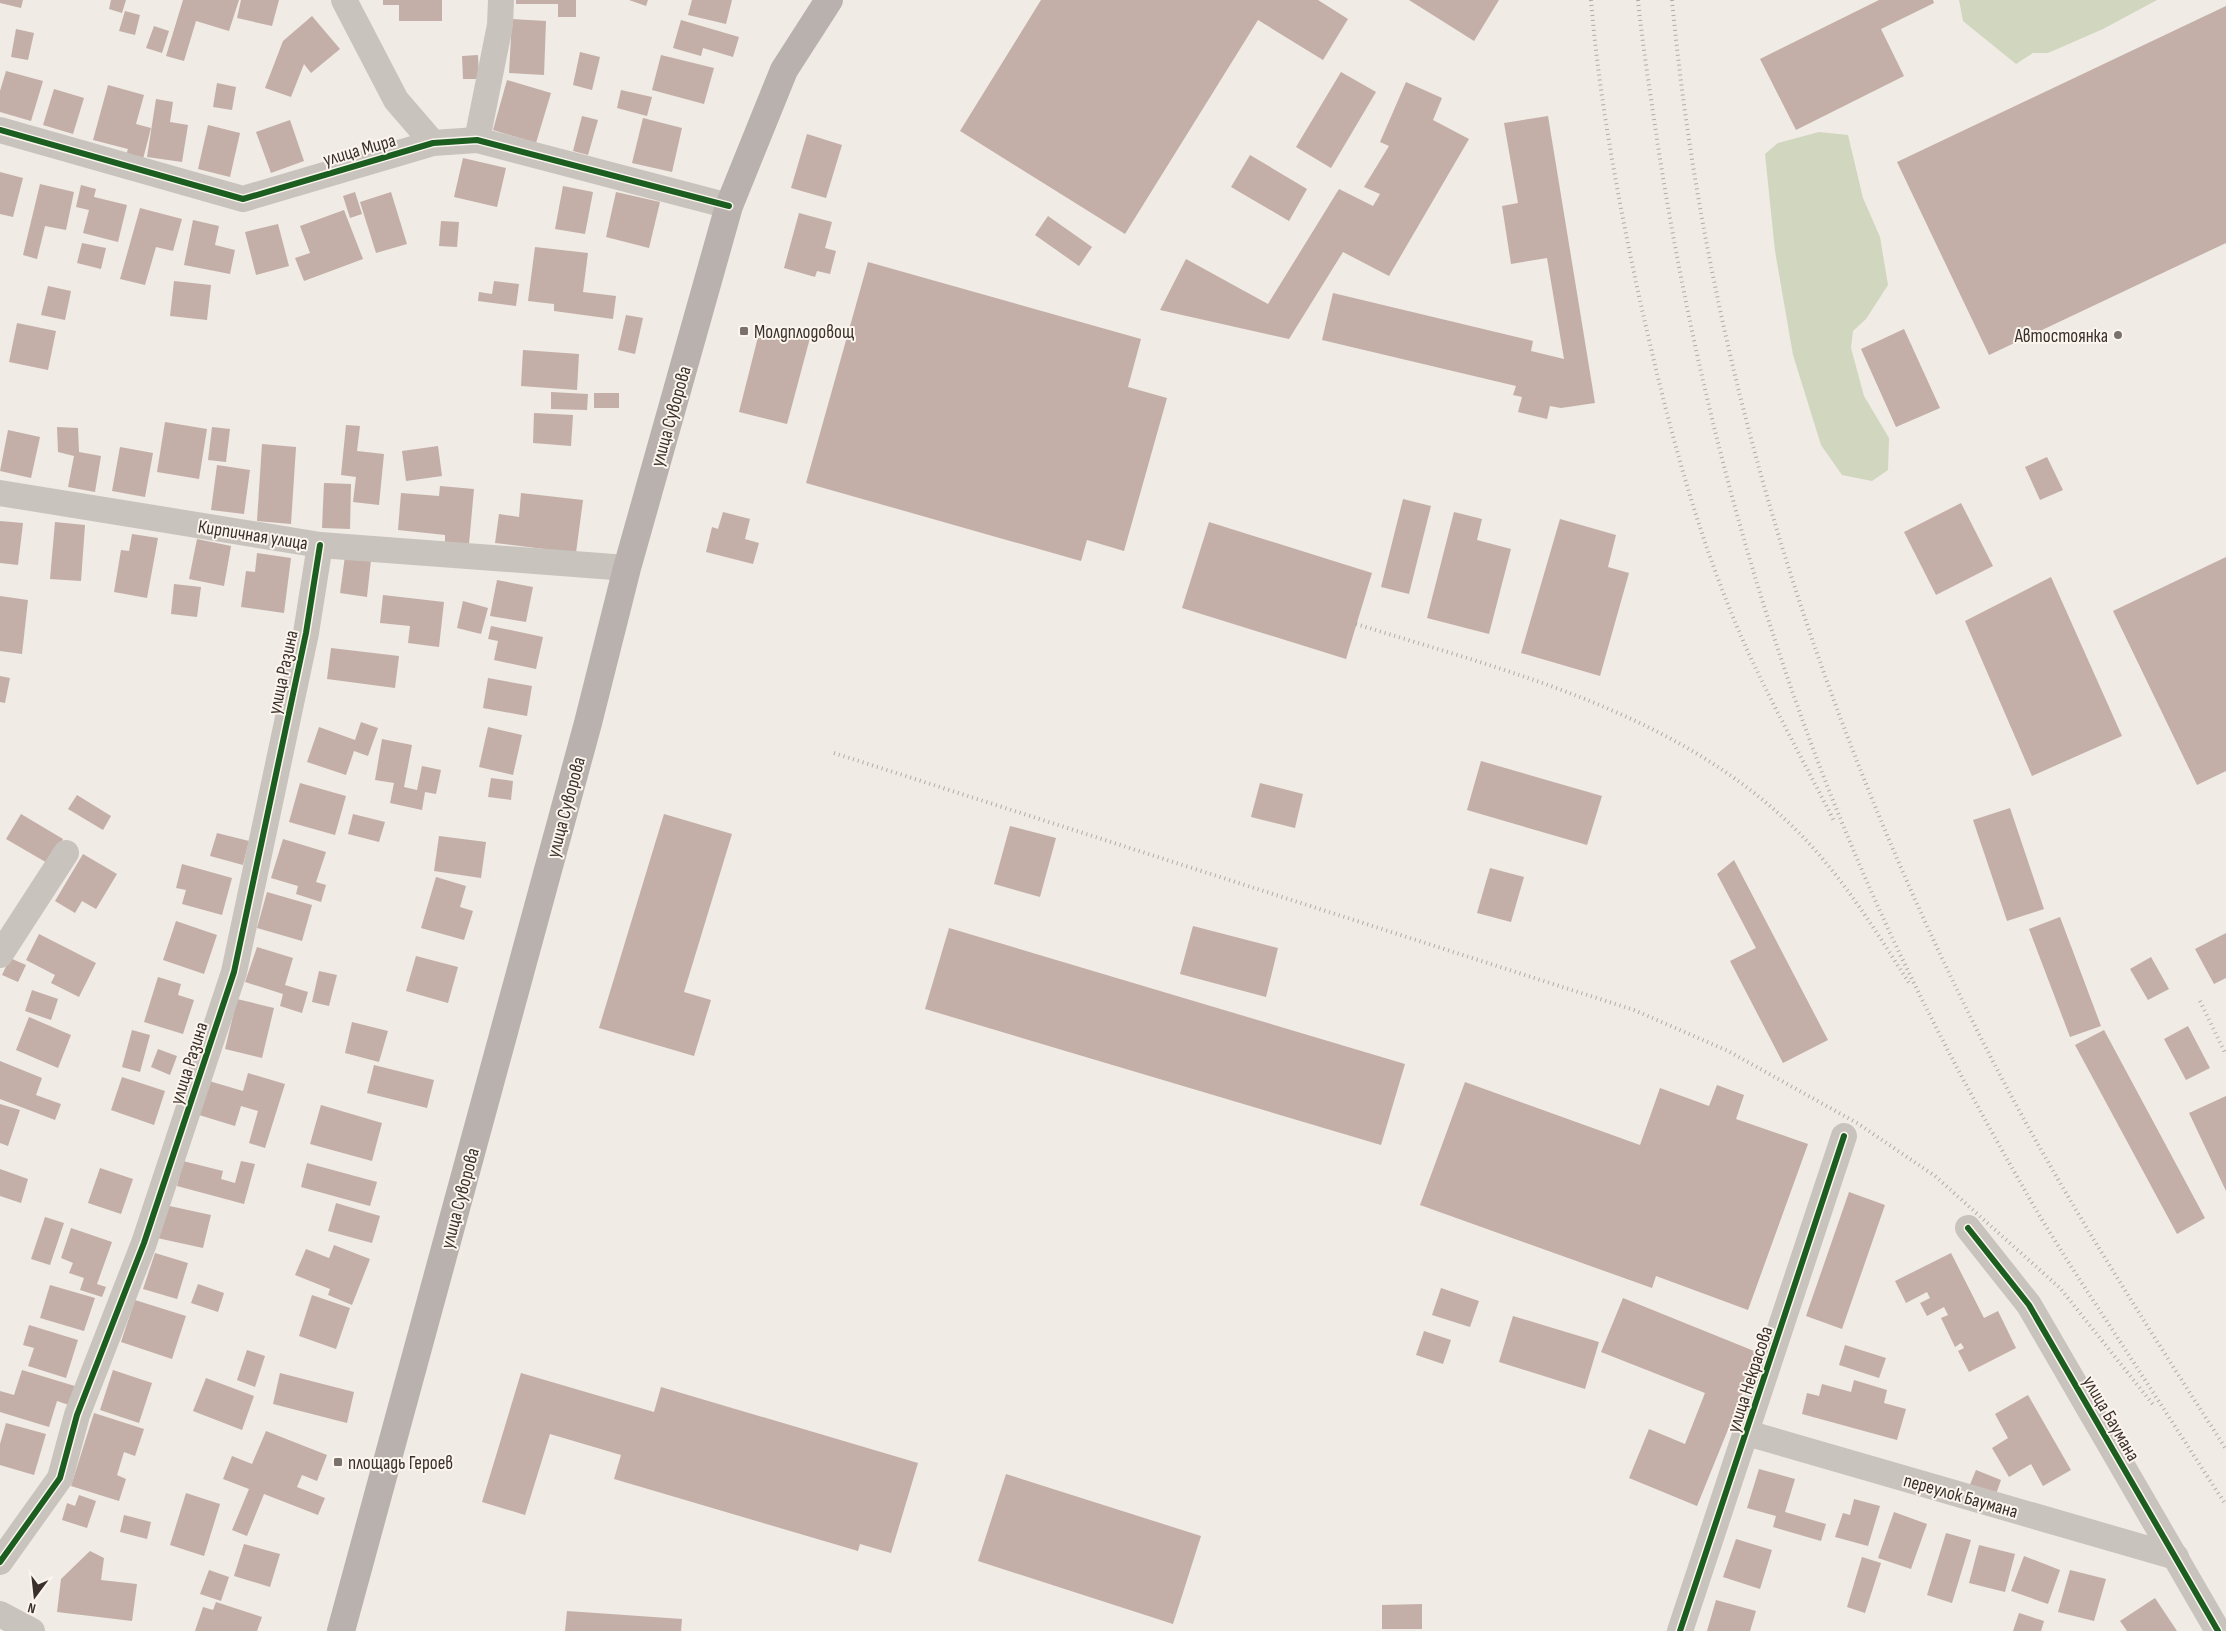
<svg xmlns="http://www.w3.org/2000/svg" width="2226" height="1631" viewBox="0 0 2226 1631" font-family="'Sofia Sans Condensed',sans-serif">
<rect width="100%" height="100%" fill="#f0ebe5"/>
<g fill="#d1d6bf">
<polygon points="1959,0 2157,0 2103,29 2048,53 2033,53 2016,64 1963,21"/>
<polygon points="1819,132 1848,135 1863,198 1880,237 1888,285 1866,319 1853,331 1851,348 1864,396 1889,438 1888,470 1872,481 1842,475 1821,445 1793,355 1775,251 1765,154 1778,143"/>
</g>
<g fill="#c3afa7">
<polygon points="0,0 23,0 21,8 0,3"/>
<polygon points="111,0 126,0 122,13 109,9"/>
<polygon points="183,0 239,0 229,31 196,21 184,61 166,56"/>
<polygon points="241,0 279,0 272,26 237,18"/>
<polygon points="383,0 442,0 442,21 399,21 399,5 383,5"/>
<polygon points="516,0 576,0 576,17 558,17 558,4 516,4"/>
<polygon points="629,0 648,0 646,6"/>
<polygon points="692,0 732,0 726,24 688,15"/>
<polygon points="1041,0 1318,0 1348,19 1323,60 1258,20 1125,234 960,131"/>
<polygon points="1409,0 1499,0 1474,41"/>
<polygon points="1879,0 1933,0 1934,3 1881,29 1904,76 1796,130 1760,59"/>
<polygon points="2226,6 2226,243 1989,355 1897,162"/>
<polygon points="125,11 140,15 135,35 119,31"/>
<polygon points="312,16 340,49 311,73 304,64 291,97 265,88 283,41"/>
<polygon points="512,19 546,21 544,75 509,73"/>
<polygon points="681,20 739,37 733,57 703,48 701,56 673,48"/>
<polygon points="154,26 169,31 162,53 146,48"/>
<polygon points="16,29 34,33 28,60 11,57"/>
<polygon points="580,52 600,57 592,90 573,85"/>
<polygon points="478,55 479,79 463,79 462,56"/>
<polygon points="661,55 714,68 704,104 652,90"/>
<polygon points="6,71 43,81 31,121 0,112 0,91"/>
<polygon points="1341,72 1376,92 1331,168 1296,147"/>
<polygon points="507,80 551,93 536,143 493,130"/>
<polygon points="1406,82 1442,98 1433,120 1469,139 1389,276 1343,252 1289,339 1160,310 1186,259 1268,304 1339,189 1373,206 1380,194 1364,187 1389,146 1380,142"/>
<polygon points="217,83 236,87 232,110 213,107"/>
<polygon points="108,85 144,95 136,124 151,128 143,159 126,155 128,149 93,140"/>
<polygon points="54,89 84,98 73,134 43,125"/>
<polygon points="621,90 652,97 647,116 617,108"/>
<polygon points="156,99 173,102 170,122 188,125 182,162 147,157"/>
<polygon points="582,116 598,120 588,155 573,151"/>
<polygon points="1548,116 1595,403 1561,408 1550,406 1547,419 1518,412 1522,397 1513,395 1516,386 1322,340 1333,293 1533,341 1531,351 1564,359 1547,258 1511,264 1502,206 1518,203 1504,123"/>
<polygon points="643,118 682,128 672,172 632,163"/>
<polygon points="290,120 304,161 271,173 256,132"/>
<polygon points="208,125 240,133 230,177 198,169"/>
<polygon points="807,134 842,145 826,198 791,188"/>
<polygon points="1250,155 1307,189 1289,221 1231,187"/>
<polygon points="463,158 506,168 497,207 454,197"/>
<polygon points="0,172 23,178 13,217 0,214"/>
<polygon points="40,184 74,192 66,230 45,226 37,259 23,255"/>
<polygon points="81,185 96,189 94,197 127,205 118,242 83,233 89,210 76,207"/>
<polygon points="563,186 593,192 585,234 555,229"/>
<polygon points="355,192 362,214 350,218 343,196"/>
<polygon points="391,192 407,244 376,253 360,202"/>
<polygon points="616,192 660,202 649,248 606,237"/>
<polygon points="140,208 182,219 173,251 156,247 145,285 120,279"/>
<polygon points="344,210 363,259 304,281 295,258 310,253 300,226"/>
<polygon points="799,213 832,222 825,248 836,251 830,274 817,271 815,277 784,268"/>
<polygon points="1048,216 1092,247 1079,266 1035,235"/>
<polygon points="193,220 219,226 215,245 235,250 230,274 184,265"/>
<polygon points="441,221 459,222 457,247 439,246"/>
<polygon points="278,224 289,266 256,275 245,232"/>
<polygon points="82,243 106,248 101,269 77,263"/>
<polygon points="535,247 588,253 583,292 616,296 613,319 554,311 554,304 528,301"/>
<polygon points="868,262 1141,339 1128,387 1167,398 1124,551 1087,540 1081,561 806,483"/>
<polygon points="174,281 211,285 207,320 170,316"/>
<polygon points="494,281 519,284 516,306 478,301 479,292 492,294"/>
<polygon points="48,286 71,291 65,320 41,315"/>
<polygon points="626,315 643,318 635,354 618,350"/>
<polygon points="17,323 56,331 48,370 9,362"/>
<polygon points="761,325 810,338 787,424 739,412"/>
<polygon points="1904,329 1940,408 1896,427 1861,349"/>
<polygon points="523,350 579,354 577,390 521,386"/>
<polygon points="551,392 588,394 587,410 551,409"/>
<rect x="594" y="393" width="25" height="15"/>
<polygon points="534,413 573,415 571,446 533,443"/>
<polygon points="165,422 207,429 199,479 157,472"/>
<polygon points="346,425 360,426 357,451 384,454 379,505 353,502 356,477 341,475"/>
<polygon points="57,427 78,428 79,452 101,456 95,492 68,487 74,456 58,452"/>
<polygon points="212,427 230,429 226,462 208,460"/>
<polygon points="8,430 40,437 31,478 0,471"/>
<polygon points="262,444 296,447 291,524 257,521"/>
<polygon points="438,446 442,476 406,481 402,451"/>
<polygon points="120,447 153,453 145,497 112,491"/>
<polygon points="2047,457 2063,490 2040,500 2025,467"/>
<polygon points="217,465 250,470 244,514 211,510"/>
<polygon points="324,483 351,484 350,529 322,528"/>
<polygon points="440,486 474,489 469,544 445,542 445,535 398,530 401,493 439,496"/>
<polygon points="521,493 583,500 576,553 495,543 499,514 519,517"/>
<polygon points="1403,499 1431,506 1409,594 1381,587"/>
<polygon points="1961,503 1993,566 1936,595 1904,532"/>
<polygon points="723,512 750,519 745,539 759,543 753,564 706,552 712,527 718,529"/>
<polygon points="1454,512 1482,519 1477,540 1511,549 1489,634 1427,618"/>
<polygon points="1560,519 1616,535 1608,567 1629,573 1600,676 1521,653"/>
<polygon points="0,521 23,523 18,565 0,563"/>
<polygon points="55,522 85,525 81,581 50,579"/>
<polygon points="1209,522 1372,573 1346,659 1182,608"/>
<polygon points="132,534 158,538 147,598 114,592 121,550 129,551"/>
<polygon points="197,539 231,546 224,586 189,579"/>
<polygon points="257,553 291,558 284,613 241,607 246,571 255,572"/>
<polygon points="345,556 371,560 367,597 340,593"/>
<polygon points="2226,557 2226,771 2197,785 2113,611"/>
<polygon points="2051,577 2122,736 2032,776 1965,621"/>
<polygon points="497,580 533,587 526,622 490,616"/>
<polygon points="174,584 201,587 197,617 171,614"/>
<polygon points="383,595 444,602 439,647 408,643 410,626 380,623"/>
<polygon points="0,596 28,600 22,654 0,651"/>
<polygon points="463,601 488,608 481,634 457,628"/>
<polygon points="491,626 543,637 536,669 494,660 498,641 488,639"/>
<polygon points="331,648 399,656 395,688 327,679"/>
<polygon points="0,676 10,678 5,703 0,702"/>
<polygon points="488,678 532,686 527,716 483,708"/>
<polygon points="361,722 378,728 368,756 354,751 346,775 307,762 319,727 355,740"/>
<polygon points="488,727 522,735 513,775 479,767"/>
<polygon points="382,739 412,745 404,787 417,790 422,766 441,770 436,794 425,792 422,810 390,803 394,783 375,780"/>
<polygon points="1481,761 1602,796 1587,845 1467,810"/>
<polygon points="491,778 513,781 511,800 488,797"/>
<polygon points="300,783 346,796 335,835 289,822"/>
<polygon points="1260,783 1303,794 1295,828 1251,817"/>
<polygon points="77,795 111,816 103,830 68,809"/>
<polygon points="2010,808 2044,909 2007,921 1973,820"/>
<polygon points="21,814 63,839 49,864 6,839"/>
<polygon points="353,814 385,822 379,842 348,834"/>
<polygon points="664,814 732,834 684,992 711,1000 694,1056 599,1028"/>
<polygon points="1010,826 1056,838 1040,897 994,884"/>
<polygon points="217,833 249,841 243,865 210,856"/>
<polygon points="439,836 486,842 481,878 434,871"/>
<polygon points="283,839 326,852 316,882 326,885 321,902 296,894 298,886 271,878"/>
<polygon points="83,854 117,874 96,909 82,901 75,913 55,901"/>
<polygon points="1734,860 1828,1040 1783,1063 1730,961 1756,948 1717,874"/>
<polygon points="182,864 232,878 222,915 182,904 186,890 176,888"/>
<polygon points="1490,868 1524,877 1511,922 1477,913"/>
<polygon points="436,877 466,886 460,907 473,911 464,940 421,928"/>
<polygon points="267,892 312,905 302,941 257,928"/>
<polygon points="2060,917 2101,1026 2070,1037 2029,929"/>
<polygon points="176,921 217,935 204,974 163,960"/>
<polygon points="1193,926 1278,948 1266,997 1180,974"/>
<polygon points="949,928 1405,1064 1381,1145 925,1009"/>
<polygon points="2226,933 2226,978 2214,984 2195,949"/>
<polygon points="39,934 96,963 79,997 51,983 55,975 26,960"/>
<polygon points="257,947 293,958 285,985 308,992 302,1013 280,1006 283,994 245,982"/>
<polygon points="416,956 458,967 448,1003 406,991"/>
<polygon points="2151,957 2169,989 2148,1000 2130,969"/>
<polygon points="10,958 26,965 18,982 2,975"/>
<polygon points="319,971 337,975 329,1006 312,1002"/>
<polygon points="158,977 181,984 178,995 194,1000 183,1034 144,1022"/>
<polygon points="32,990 58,999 51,1020 25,1011"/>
<polygon points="237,999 274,1008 262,1058 225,1049"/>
<polygon points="29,1017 71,1035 58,1068 16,1050"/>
<polygon points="352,1022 388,1031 379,1062 345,1053"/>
<polygon points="2188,1026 2210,1068 2186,1080 2164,1039"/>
<polygon points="132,1030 150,1035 140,1072 122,1067"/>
<polygon points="2104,1030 2205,1218 2177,1234 2075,1045"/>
<polygon points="158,1049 177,1056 170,1075 151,1067"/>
<polygon points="0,1061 42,1078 36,1095 61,1104 55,1120 0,1099"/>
<polygon points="374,1065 434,1080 427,1108 367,1093"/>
<polygon points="248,1073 285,1084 265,1148 249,1143 258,1111 241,1106 235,1126 199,1115 209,1081 243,1091"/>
<polygon points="122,1077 165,1091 154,1125 111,1110"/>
<polygon points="1465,1082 1640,1145 1660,1088 1709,1106 1717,1085 1744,1095 1736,1119 1808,1144 1748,1310 1656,1276 1652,1288 1420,1205"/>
<polygon points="2226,1096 2226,1191 2189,1113"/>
<polygon points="0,1104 20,1110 8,1146 0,1143"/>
<polygon points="321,1105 382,1123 372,1161 310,1144"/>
<polygon points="183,1161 223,1171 221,1179 235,1183 241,1161 255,1164 244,1204 177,1186"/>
<polygon points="307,1163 377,1182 370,1206 301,1187"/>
<polygon points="100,1168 133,1179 121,1214 88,1203"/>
<polygon points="0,1169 28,1179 21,1203 0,1196"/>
<polygon points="1849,1192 1885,1205 1842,1329 1806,1316"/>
<polygon points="336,1203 380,1216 372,1243 328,1231"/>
<polygon points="165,1205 211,1215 203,1248 157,1238"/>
<polygon points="45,1217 64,1223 50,1265 31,1259"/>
<polygon points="71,1228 112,1242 97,1284 106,1287 102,1297 80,1290 84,1278 69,1273 73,1263 61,1258"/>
<polygon points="334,1245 370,1259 352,1305 328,1295 330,1289 295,1275 306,1249 329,1258"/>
<polygon points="155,1253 188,1263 177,1299 143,1289"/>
<polygon points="1951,1253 1984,1318 1998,1311 2016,1348 1969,1372 1958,1351 1964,1348 1961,1343 1955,1347 1941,1318 1948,1315 1944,1307 1927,1316 1920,1303 1930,1298 1927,1292 1906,1303 1895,1281"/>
<polygon points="198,1284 224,1293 218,1312 191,1303"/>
<polygon points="50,1285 95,1298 84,1331 40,1318"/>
<polygon points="1441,1288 1479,1301 1470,1327 1432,1315"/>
<polygon points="312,1295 350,1308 336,1349 299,1336"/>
<polygon points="1623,1298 1759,1353 1697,1506 1629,1478 1649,1429 1685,1444 1705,1393 1601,1352"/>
<polygon points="135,1300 186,1316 172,1359 121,1342"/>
<polygon points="1513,1316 1599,1342 1585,1389 1499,1362"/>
<polygon points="29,1325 78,1340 66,1378 28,1366 34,1348 23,1345"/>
<polygon points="1424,1331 1451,1340 1443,1364 1416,1355"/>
<polygon points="1845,1345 1886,1358 1879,1378 1839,1365"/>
<polygon points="247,1350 265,1356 255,1387 237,1380"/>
<polygon points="22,1370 78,1387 72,1406 57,1401 49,1427 0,1412 0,1391 14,1395"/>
<polygon points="113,1370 152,1383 139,1423 100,1410"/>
<polygon points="280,1373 354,1392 347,1423 273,1404"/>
<polygon points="521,1373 654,1412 661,1387 918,1463 891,1553 860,1544 858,1551 614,1479 621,1455 550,1434 525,1515 482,1502"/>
<polygon points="206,1378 254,1396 242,1430 193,1411"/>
<polygon points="1854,1380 1887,1390 1884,1403 1906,1409 1897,1440 1802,1414 1807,1393 1819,1396 1822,1384 1851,1392"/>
<polygon points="2028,1395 2071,1470 2043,1486 2031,1464 2009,1477 1992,1448 2008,1438 1995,1414"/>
<polygon points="94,1413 144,1429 135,1456 124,1452 117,1475 126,1479 119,1501 71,1486"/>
<polygon points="6,1423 46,1434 34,1475 0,1465 0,1444"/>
<polygon points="266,1431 327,1455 317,1481 302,1475 297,1487 325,1498 318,1515 264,1494 247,1536 232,1530 249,1489 223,1479 232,1456 252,1464"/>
<polygon points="1759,1469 1795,1479 1785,1512 1826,1524 1821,1541 1773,1527 1776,1516 1747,1508"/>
<polygon points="1976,1470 2001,1480 1996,1494 1967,1492"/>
<polygon points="1006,1474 1201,1536 1173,1624 978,1561"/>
<polygon points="186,1493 220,1504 204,1556 170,1545"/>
<polygon points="79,1495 96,1501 87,1528 62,1520 67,1503 75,1506"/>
<polygon points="1854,1499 1880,1506 1868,1546 1835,1537 1843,1513 1850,1515"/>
<polygon points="1894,1512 1927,1524 1911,1569 1878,1558"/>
<polygon points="124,1515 151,1522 147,1539 120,1532"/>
<polygon points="1946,1533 1971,1540 1952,1603 1927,1595"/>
<polygon points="1736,1539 1772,1550 1760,1589 1723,1577"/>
<polygon points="244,1544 280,1554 270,1587 234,1576"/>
<polygon points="1979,1545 2015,1554 2005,1592 1969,1583"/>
<polygon points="90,1551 104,1558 101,1580 137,1584 132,1621 57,1612 61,1579"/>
<polygon points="2024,1556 2060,1570 2048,1604 2011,1591"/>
<polygon points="1862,1557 1881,1563 1865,1613 1847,1607"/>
<polygon points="209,1570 229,1577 221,1601 200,1594"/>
<polygon points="2070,1570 2106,1579 2094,1621 2058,1612"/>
<polygon points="2155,1598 2177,1631 2127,1631 2120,1621"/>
<polygon points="1716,1600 1756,1611 1750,1631 1707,1631"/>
<polygon points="216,1602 262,1617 257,1631 195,1631 203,1607 213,1610"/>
<polygon points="1422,1604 1422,1629 1382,1629 1382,1605"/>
<polygon points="567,1611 682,1619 681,1631 565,1631"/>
<polygon points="2019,1613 2044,1621 2041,1631 2013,1631"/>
</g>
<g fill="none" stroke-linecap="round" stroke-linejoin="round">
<g stroke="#c9c3be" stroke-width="26">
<polyline points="344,0 396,100 433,143"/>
<polyline points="0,130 243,199 433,143 477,140 729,206"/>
<polyline points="477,140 500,25 501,0"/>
<polyline points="0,493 320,545 627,568"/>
<polyline points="0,955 66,853"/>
<polyline points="1968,1228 2029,1305 2218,1631"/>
<polyline points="1747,1433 2176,1557"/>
<polyline points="0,1562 60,1478 77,1415 144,1243 234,972 306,633 320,545"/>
<polyline points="0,1614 32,1631"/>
<polyline points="1680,1631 1844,1136"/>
</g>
<polyline stroke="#b8b1ad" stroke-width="28" points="341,1631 588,723 627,568 729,206 784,70 829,0"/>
<g stroke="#b1aca8" stroke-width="4" stroke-dasharray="1 4" stroke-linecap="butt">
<path d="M1591,0C1599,97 1617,193 1637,287C1662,399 1689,510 1733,617C1762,688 1801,755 1835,823"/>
<path d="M1638,0C1643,49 1651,98 1658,146C1695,384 1757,620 1850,842C1899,960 1959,1076 2023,1187C2052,1239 2086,1289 2119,1340C2155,1395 2190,1450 2226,1505"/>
<path d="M1672,0C1706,361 1817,713 1980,1036C2052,1179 2139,1314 2226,1449"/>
<path d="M1356,624C1510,672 1672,711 1791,825C1839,871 1874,928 1909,983"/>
<polyline points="834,753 1634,1010 1728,1051 1857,1123 1935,1176 2060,1288 2155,1407"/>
<polyline points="2200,1001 2226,1055"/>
</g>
<defs>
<g id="cycleway">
<polyline points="0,130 243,199 433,143 477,140 729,206"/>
<polyline points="1968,1228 2029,1305 2218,1631"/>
<polyline points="0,1562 60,1478 77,1415 144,1243 234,972 306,633 320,545"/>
<polyline points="1680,1631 1844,1136"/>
</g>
</defs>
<use href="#cycleway" stroke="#fbf5ee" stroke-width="9"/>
<use href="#cycleway" stroke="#1b5e20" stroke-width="6"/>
</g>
<g fill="#7a716c" stroke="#fbf5ee" stroke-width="2">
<rect x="739" y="326" width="10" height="10" rx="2.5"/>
<circle cx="2118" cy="335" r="5"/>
<rect x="333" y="1457" width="10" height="10" rx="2.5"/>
</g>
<g text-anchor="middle" stroke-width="4" stroke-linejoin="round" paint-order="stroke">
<g font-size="19" fill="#3b302b" stroke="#fbf5ee">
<text transform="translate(359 149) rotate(-16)" y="7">улица Мира</text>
<text transform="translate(670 416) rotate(-74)" y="7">улица Суворова</text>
<text transform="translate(253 534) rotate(9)" y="7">Кирпичная улица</text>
<text transform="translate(282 672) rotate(-78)" y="7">улица Разина</text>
<text transform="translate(565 807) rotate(-75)" y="7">улица Суворова</text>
<text transform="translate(188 1063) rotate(-72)" y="7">улица Разина</text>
<text transform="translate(459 1198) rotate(-75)" y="7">улица Суворова</text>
<text transform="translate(1749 1379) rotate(-72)" y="7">улица Некрасова</text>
<text transform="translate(2112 1418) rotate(60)" y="7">улица Баумана</text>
<text transform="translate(1961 1495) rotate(16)" y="7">переулок Баумана</text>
</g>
<g font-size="19" fill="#3b302b" stroke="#fbf5ee" text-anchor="start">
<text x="754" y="338">Молдплодовощ</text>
<text x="2108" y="342" text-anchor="end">Автостоянка</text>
<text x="348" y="1469">площадь Героев</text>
</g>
</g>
<g transform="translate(35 1596) rotate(195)" stroke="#fbf5ee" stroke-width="4" paint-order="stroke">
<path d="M0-4L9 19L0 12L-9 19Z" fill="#3b302b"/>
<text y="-8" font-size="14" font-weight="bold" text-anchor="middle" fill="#3b302b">N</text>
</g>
</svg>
